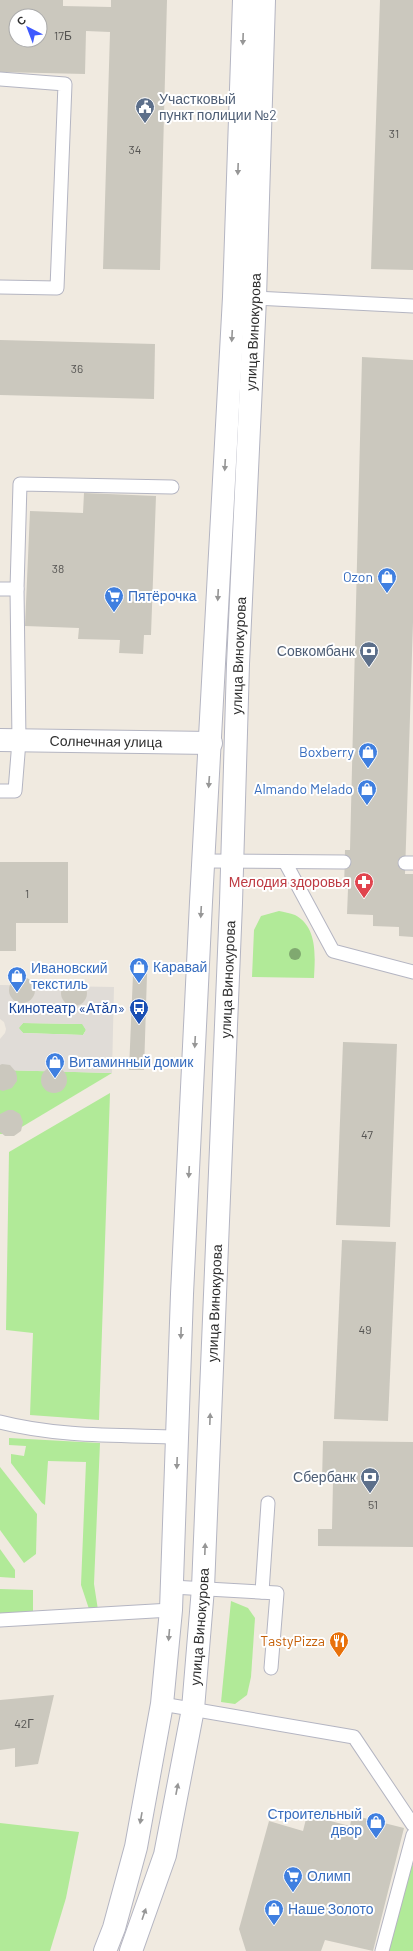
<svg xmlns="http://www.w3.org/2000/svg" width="413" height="1951" viewBox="0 0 413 1951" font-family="Barlow,sans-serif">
<rect width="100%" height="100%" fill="#f0eae0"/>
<g fill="#b1ea98">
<path d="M279,911C284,912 290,913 295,915C318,927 315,957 314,978L252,977L254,930L261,916Z"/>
<polygon points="23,1023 83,1024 86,1030 83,1035 23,1033 18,1028"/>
<polygon points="0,1070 112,1073 10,1134 0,1134"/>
<polygon points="110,1093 99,1420 30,1415 33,1333 6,1330 9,1152"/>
<polygon points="9,1438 100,1443 94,1584 98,1610 89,1609 81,1585 86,1462 48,1461 45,1505 42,1503 11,1463 11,1454 24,1456 26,1446 9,1445"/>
<polygon points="0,1467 37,1514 36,1554 24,1563 0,1530"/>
<polygon points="0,1549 15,1570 15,1578 0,1577"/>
<polygon points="0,1589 33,1590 33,1613 0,1613"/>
<polygon points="231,1601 248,1608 255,1618 251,1677 247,1695 235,1704 221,1702"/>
<polygon points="0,1823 79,1832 66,1898 50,1951 0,1951"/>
<polygon points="413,1865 413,1951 389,1951 410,1867"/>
</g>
<path fill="#e0dcd7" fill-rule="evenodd" d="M0,985L114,987L112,1073L0,1070V1039L5,1033L6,1029L4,1022L0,1019ZM23,1023L82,1024L86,1030L83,1035L23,1033L19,1028Z"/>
<g fill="#cbc8be" fill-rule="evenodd">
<path d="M0,0H63V6L111,7V0H167L160,270L103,269L110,32L86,31L85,74L0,72ZM16,16H40V40H16Z"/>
<polygon points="380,0 413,0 413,270 371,269"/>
<polygon points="0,340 155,344 154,399 0,395"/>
<polygon points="362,357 413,360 413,622 405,874 413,874 413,937 399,936 399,927 373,926 373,915 347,914 348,889 344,889 345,850 350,850"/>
<polygon points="84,493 156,496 151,635 144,635 143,654 119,653 120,640 78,639 79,628 25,626 30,511 83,513"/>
<polygon points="0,862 68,862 68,923 16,923 16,951 0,951"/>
<polygon points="133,974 147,974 144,1070 129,1070"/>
<circle cx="22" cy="990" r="13"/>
<circle cx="74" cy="993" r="13"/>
<polygon points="343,1042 397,1044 390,1227 336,1225"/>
<polygon points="2,1064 10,1065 16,1072 17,1077 17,1081 12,1088 3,1091 0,1090 0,1065"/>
<circle cx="54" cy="1080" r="13"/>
<polygon points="8,1110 13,1110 20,1114 23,1122 21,1131 14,1136 5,1136 0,1132 0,1114"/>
<polygon points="342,1240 396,1242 388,1421 334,1419"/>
<polygon points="323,1441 413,1442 413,1547 318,1546 318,1529 332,1529 333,1481 322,1481"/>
<polygon points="54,1695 38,1764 15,1767 15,1748 0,1750 0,1700"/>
<polygon points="307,1815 350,1826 352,1815 404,1828 373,1951 325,1940 321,1951 246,1951 239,1929 269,1821 303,1831"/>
</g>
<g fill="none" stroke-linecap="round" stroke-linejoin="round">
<defs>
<g id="lane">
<polyline points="0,79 65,84 57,288 0,287"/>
<polyline points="255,298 413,306"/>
<polyline points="0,589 17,589"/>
<polyline points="0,791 15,791 19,741 17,589 20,484 172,487"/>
<polyline points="204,861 344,862"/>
<polyline points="285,862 333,951 413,972"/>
<polyline points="405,863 413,863"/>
<path d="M0,1422C58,1437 119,1435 178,1437"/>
<polyline points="172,1587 277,1593 271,1668"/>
<polyline points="262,1592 268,1503"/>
<polyline points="0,1620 171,1610"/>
<polyline points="162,1704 354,1737 413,1825"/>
<polyline points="382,1951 413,1835"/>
</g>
<g id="street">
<path id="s1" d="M0,740L211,743"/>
</g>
<g id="secondary">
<polyline points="105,1951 114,1928 136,1847 162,1704 171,1610 182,1294 201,902 234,297 244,0"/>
<path id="s2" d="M131,1951L165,1855L193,1709L203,1588L231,903L238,664L255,298L264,0"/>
</g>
</defs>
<use href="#lane" stroke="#b4b5c2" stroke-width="15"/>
<use href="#street" stroke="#b4b5c2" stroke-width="24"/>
<use href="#secondary" stroke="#b4b5c2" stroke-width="24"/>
<use href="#lane" stroke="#fff" stroke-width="13"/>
<use href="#street" stroke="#fff" stroke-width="22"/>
<use href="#secondary" stroke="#fff" stroke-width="22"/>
</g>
<circle fill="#80a970" cx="295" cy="954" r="6"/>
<defs><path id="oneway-solid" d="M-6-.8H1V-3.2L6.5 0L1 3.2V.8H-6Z"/></defs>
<g fill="#969696">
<use href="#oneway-solid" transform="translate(243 39) rotate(92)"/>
<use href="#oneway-solid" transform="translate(238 169) rotate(92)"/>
<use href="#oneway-solid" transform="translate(232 336) rotate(93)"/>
<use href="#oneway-solid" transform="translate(225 465) rotate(93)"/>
<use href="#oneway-solid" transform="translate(218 595) rotate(93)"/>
<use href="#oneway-solid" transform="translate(209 782) rotate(94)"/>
<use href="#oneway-solid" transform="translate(201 912) rotate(93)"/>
<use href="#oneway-solid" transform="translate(195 1042) rotate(93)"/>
<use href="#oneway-solid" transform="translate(189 1172) rotate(93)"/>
<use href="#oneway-solid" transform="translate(181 1333) rotate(92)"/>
<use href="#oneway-solid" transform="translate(210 1419) rotate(-88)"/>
<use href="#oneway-solid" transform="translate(177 1463) rotate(92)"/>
<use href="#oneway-solid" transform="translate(205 1549) rotate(-88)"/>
<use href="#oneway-solid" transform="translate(169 1635) rotate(95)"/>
<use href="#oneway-solid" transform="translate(177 1789) rotate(-79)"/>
<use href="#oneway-solid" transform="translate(141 1818) rotate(100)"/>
<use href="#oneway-solid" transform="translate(144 1914) rotate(-71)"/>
</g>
<defs>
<symbol id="civic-pin" viewBox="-11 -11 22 30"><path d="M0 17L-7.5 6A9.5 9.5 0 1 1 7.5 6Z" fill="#5c6f8a" stroke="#fff"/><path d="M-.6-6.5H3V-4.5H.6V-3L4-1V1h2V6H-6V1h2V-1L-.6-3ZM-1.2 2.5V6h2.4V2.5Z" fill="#fff"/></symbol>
<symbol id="shop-pin" viewBox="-11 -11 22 30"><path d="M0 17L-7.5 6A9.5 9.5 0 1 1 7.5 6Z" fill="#3f7fe0" stroke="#fff"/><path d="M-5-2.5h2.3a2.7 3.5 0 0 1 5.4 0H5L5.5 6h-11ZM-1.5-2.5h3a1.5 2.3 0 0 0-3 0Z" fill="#fff"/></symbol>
<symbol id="supermarket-pin" viewBox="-11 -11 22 30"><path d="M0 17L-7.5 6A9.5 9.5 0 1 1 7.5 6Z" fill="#3f7fe0" stroke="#fff"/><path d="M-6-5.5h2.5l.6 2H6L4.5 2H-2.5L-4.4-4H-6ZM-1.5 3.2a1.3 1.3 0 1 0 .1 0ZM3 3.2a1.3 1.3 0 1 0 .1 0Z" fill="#fff"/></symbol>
<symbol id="bank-pin" viewBox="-11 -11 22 30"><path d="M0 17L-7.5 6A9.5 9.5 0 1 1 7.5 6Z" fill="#5c6f8a" stroke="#fff"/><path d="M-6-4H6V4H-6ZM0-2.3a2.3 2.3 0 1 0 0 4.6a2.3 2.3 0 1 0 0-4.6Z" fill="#fff"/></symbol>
<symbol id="pharmacy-pin" viewBox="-11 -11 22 30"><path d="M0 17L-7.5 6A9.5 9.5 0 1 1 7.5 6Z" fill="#e0444e" stroke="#fff"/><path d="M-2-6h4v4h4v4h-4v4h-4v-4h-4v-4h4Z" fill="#fff"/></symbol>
<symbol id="bus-pin" viewBox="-11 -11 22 30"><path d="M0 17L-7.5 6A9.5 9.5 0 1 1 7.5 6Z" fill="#1a4fb4" stroke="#fff"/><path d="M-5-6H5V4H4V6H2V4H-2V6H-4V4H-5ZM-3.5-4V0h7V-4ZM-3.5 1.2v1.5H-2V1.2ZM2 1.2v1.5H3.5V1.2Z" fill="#fff"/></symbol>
<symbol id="restaurant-pin" viewBox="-11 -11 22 30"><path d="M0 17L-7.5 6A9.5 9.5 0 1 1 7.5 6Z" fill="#e8710a" stroke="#fff"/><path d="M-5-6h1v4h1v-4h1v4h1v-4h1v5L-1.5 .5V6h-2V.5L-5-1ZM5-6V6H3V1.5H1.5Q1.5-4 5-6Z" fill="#fff"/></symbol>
</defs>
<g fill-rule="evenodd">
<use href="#civic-pin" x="134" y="96" width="22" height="30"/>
<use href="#shop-pin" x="376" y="566" width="22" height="30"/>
<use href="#supermarket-pin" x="103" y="585" width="22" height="30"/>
<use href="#bank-pin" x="358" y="640" width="22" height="30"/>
<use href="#shop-pin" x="357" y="741" width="22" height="30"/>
<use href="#shop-pin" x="356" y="778" width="22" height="30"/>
<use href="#pharmacy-pin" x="353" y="871" width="22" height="30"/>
<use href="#shop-pin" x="128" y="956" width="22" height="30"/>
<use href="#shop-pin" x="6" y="965" width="22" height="30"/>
<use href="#bus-pin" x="128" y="997" width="22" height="30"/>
<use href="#shop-pin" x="44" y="1051" width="22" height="30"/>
<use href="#bank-pin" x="359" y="1466" width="22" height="30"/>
<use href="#restaurant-pin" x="328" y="1630" width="22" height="30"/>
<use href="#shop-pin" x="365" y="1811" width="22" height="30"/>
<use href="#supermarket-pin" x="282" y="1865" width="22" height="30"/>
<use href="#shop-pin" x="263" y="1898" width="22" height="30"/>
</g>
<g text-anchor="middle" stroke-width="4" stroke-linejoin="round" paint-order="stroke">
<g font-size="12" fill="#555452">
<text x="63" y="40">17Б</text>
<text x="394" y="138">31</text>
<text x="135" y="154">34</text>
<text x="77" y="373">36</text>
<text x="58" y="573">38</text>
<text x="27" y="898">1</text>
<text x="367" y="1139">47</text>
<text x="365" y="1334">49</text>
<text x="373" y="1509">51</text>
<text x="24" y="1728">42Г</text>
</g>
<g font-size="14" fill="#4e5e75" stroke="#fff" text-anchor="end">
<text x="159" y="104" text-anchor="start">Участковый<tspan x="159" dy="16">пункт полиции №2</tspan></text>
<text x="355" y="656">Совкомбанк</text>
<text x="356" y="1482">Сбербанк</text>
</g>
<g font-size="14" fill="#2e2e2e" stroke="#fff">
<text dy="5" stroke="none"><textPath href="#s2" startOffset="1629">улица Винокурова</textPath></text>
<text dy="5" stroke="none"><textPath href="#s2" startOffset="1305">улица Винокурова</textPath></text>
<text dy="5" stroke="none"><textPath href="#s1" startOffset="106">Солнечная улица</textPath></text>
<text dy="5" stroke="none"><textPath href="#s2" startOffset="981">улица Винокурова</textPath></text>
<text dy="5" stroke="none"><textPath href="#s2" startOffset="657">улица Винокурова</textPath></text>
<text dy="5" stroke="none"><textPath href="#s2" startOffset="333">улица Винокурова</textPath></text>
</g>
<g font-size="14" fill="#366cbe" stroke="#fff" text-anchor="start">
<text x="373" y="582" text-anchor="end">Ozon</text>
<text x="128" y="601">Пятёрочка</text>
<text x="354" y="757" text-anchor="end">Boxberry</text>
<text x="353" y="794" text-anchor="end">Almando Melado</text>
<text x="153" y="972">Каравай</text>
<text x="31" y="973">Ивановский<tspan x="31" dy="16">текстиль</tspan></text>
<text x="69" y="1067">Витаминный домик</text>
<text x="362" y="1819" text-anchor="end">Строительный<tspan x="362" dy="16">двор</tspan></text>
<text x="307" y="1881">Олимп</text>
<text x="288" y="1914">Наше Золото</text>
</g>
<g font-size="14" fill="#be3a42" stroke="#fff" text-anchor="end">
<text x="350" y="887">Мелодия здоровья</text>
</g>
<g font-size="14" fill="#164399" stroke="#fff" text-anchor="end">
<text x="125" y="1013">Кинотеатр «Атӑл»</text>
</g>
<g font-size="14" fill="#c56008" stroke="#fff" text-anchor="end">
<text x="325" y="1646">TastyPizza</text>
</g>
</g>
<g transform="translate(28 28) rotate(318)"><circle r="19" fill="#ffffff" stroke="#ababab"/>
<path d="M0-3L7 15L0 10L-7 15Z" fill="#3e59ff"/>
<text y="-6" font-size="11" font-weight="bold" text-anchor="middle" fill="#2e2e2e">С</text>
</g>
</svg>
